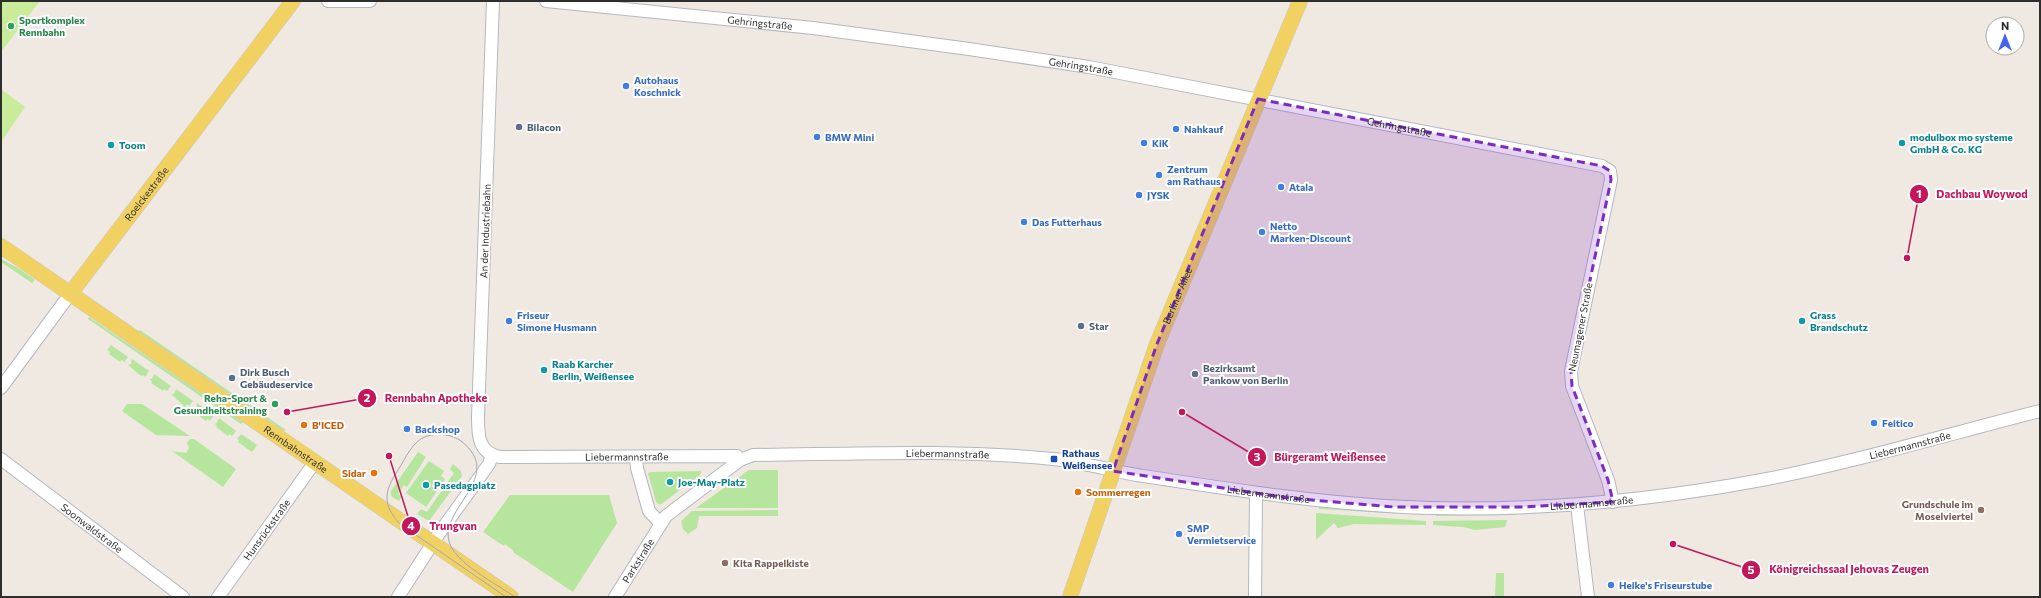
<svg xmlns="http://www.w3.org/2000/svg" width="2041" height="598" viewBox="0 0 2041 598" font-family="Commissioner,sans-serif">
<rect width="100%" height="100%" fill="#efe9e1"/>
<g fill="#b6e59e">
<polygon points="1,259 18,268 35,280 32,283 1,262"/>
<polygon points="89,317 243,422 241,424 88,319"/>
<polygon points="140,330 286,430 284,431 138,331"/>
<polygon points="111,345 128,357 124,362 122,360 120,362 109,354 110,352 107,350"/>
<polygon points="132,359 149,371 145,377 143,375 141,376 128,365 131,364"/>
<polygon points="154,374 171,386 167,391 164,389 163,391 151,383 152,381 149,379 152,379"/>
<polygon points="176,389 193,401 189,406 187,404 185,407 171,394 174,394"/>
<polygon points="197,403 214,415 210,421 208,419 206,421 194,412 193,409 196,409"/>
<polygon points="127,404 142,404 190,436 156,435 122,411"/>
<polygon points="219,418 236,431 232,436 229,434 228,436 216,427 217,426 215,424 217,423"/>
<polygon points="241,434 257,445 252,452 238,442 239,440 237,439"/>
<polygon points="190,439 194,439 236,469 223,487 172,451 186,453 189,448 187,443"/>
<polygon points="418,452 426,457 407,487 404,485 398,494 402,496 399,501 391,496 391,491"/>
<polygon points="429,461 444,471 441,476 445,479 426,507 406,493"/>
<polygon points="453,464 461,471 462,476 429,521 417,514 421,509 427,512 454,473 450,469"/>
<polygon points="749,470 778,470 778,508 696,508"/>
<polygon points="701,471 701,474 660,505 656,502 648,473 651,472"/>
<polygon points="510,495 609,495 617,523 573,592 513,552 514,551 505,544 504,546 483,532"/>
<polygon points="1319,507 1424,513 1424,515 1319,509"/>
<polygon points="778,510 778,516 699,516 697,528 688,534 683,529 681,521 692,511"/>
<polygon points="1316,513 1426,521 1426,525 1354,524 1338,528 1334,523 1316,540"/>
<polygon points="1513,513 1515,515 1436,516 1436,514"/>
<polygon points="1507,520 1505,527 1475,530 1463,527 1433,525 1433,521"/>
<polygon points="1496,573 1504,573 1504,597 1495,597"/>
</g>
<g fill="#c9ec9a">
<polygon points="1,1 40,1 1,52"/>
<polygon points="1,89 25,107 1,142"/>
</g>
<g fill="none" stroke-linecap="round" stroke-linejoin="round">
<defs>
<g id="minor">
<polyline points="328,1 370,1"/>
<path id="s1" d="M493,1L478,417C478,435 478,453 500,457L737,456L740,460"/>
<path id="s2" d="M546,1L813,28L969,49L1089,67L1602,166L1610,171L1611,180L1571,371L1572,386L1608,480L1613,502"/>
<polyline points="1,388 70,294"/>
<polyline points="636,457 637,468 649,511 660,523"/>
<path id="s3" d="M1,459L183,597"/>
<polyline points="1577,505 1588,597"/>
<path id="s4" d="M218,597L315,462"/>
<polyline points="398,597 440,532 489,464 492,455"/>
<path id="s5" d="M615,597L666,516L740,460L753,455C853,454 953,449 1053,459C1081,462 1109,470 1137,475C1234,490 1330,505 1429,508C1542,511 1656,500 1767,479C1859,461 1949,434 2040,411"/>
<polyline points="1255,597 1256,494"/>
</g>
<g id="major">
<path id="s6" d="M1,246L511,597"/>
<path id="s7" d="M70,294L293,1"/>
<path id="s8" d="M1070,597L1157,344L1300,1"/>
</g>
</defs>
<use href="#minor" stroke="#b4b7c1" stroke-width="14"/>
<use href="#major" stroke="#c9c9c9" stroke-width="16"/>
<use href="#minor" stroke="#fff" stroke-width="12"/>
<use href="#major" stroke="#f2d163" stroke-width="15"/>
<path stroke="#a3a6b8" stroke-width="1" d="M506,597L400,524C382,505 384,491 398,470C406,458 412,441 427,436C438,433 452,434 461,441C506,476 440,508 449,541C454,563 497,584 515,597"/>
</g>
<path fill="#7b2cbf" fill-opacity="0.2" stroke="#7b2cbf" stroke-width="3" stroke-dasharray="8 5" stroke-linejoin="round" d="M1258,99L1602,166L1610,171L1611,180L1571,371L1572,386L1608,480L1613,502L1521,507H1394L1288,498L1113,471L1157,344Z"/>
<g fill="#2e9e5b" stroke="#fff" stroke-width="1.5">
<circle cx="11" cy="26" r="4"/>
<circle cx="275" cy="404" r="4"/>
</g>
<g fill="#3f7fe0" stroke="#fff" stroke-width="1.5">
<circle cx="626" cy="86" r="4"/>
<circle cx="1176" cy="129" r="4"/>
<circle cx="817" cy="137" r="4"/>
<circle cx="1144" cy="143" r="4"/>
<circle cx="1159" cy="175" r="4"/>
<circle cx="1281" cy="187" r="4"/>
<circle cx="1139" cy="195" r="4"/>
<circle cx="1024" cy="222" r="4"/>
<circle cx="1262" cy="232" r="4"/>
<circle cx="509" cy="321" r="4"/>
<circle cx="1874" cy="423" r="4"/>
<circle cx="407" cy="429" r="4"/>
<circle cx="1179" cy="534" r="4"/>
<circle cx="1611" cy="585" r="4"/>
</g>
<g fill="#5c6f8a" stroke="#fff" stroke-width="1.5">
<circle cx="519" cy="127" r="4"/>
<circle cx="1081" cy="326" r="4"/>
<circle cx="1195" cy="374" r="4"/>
<circle cx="232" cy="378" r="4"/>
</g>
<g fill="#0f9aa8" stroke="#fff" stroke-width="1.5">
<circle cx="1902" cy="143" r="4"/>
<circle cx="111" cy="145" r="4"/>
<circle cx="1802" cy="321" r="4"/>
<circle cx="544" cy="370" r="4"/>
<circle cx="670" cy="482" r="4"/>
<circle cx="426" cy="485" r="4"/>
</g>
<g fill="#e8710a" stroke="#fff" stroke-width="1.5">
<circle cx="304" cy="425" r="4"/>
<circle cx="374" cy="473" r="4"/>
<circle cx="1078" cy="492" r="4"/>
</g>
<rect fill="#1a4fb4" stroke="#fff" stroke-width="1.5" x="1050" y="455" width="8" height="8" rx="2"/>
<g fill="#8d6e63" stroke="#fff" stroke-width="1.5">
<circle cx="1981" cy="510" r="4"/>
<circle cx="725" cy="563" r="4"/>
</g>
<g text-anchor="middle" stroke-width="4" stroke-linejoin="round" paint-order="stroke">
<g font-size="10" font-weight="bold" fill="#27864d" stroke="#fff" text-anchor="start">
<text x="19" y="24">Sportkomplex<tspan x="19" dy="12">Rennbahn</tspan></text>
<text x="267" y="402" text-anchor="end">Reha-Sport &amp;<tspan x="267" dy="12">Gesundheitstraining</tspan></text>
</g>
<g font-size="10" fill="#2e2e2e" stroke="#fff">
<text dy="4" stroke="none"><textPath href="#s2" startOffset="215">Gehringstraße</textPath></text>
<text dy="4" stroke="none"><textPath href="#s2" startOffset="539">Gehringstraße</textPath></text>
<text dy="4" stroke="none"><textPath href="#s2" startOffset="863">Gehringstraße</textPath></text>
<text dy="4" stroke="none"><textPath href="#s7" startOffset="126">Roelckestraße</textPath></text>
<text transform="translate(485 231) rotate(-88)" y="4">An der Industriebahn</text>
<text dy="4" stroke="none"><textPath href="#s8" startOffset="320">Berliner Allee</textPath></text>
<text transform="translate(1580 327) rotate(-79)" y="4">Neumagener Straße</text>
<text dy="4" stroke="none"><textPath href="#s5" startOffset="1369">Liebermannstraße</textPath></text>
<text dy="4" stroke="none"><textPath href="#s6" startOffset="358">Rennbahnstraße</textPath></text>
<text dy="4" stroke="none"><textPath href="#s5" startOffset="397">Liebermannstraße</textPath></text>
<text dy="4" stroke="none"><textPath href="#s1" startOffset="594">Liebermannstraße</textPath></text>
<text dy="4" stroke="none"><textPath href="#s5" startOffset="721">Liebermannstraße</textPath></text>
<text dy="4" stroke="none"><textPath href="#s5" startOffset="1045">Liebermannstraße</textPath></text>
<text dy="4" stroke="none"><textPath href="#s3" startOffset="114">Soonwaldstraße</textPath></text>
<text dy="4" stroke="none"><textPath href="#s4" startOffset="83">Hunsrückstraße</textPath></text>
<text dy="4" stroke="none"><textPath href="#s5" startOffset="43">Parkstraße</textPath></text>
</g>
<g font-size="10" font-weight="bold" fill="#366cbe" stroke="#fff" text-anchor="start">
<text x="634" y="84">Autohaus<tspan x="634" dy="12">Koschnick</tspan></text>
<text x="1184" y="133">Nahkauf</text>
<text x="825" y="141">BMW Mini</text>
<text x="1152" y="147">KiK</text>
<text x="1167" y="173">Zentrum<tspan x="1167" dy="12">am Rathaus</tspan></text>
<text x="1289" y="191">Atala</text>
<text x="1147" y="199">JYSK</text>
<text x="1032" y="226">Das Futterhaus</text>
<text x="1270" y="230">Netto<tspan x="1270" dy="12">Marken-Discount</tspan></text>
<text x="517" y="319">Friseur<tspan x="517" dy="12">Simone Husmann</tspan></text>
<text x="1882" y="427">Feitico</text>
<text x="415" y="433">Backshop</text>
<text x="1187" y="532">SMP<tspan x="1187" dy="12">Vermietservice</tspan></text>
<text x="1619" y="589">Heike's Friseurstube</text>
</g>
<g font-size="10" font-weight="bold" fill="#4e5e75" stroke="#fff" text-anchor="start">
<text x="527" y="131">Bilacon</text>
<text x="1089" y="330">Star</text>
<text x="1203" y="372">Bezirksamt<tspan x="1203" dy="12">Pankow von Berlin</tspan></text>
<text x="240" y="376">Dirk Busch<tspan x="240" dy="12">Gebäudeservice</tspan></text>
</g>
<g font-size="10" font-weight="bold" fill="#0d838f" stroke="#fff" text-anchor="start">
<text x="1910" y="141">modulbox mo systeme<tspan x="1910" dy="12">GmbH &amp; Co. KG</tspan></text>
<text x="119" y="149">Toom</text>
<text x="1810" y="319">Grass<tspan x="1810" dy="12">Brandschutz</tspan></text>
<text x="552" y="368">Raab Karcher<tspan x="552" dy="12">Berlin, Weißensee</tspan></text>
<text x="678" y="486">Joe-May-Platz</text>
<text x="434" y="489">Pasedagplatz</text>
</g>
<g font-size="10" font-weight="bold" fill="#c56008" stroke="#fff" text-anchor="start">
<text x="312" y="429">B'ICED</text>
<text x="366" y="477" text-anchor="end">Sidar</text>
<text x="1086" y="496">Sommerregen</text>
</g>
<g font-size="10" font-weight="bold" fill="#164399" stroke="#fff" text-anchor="start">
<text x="1062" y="457">Rathaus<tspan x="1062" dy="12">Weißensee</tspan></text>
</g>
<g font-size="10" font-weight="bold" fill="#785e54" stroke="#fff" text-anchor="end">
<text x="1973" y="508">Grundschule im<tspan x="1973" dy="12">Moselviertel</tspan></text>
<text x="733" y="567" text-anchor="start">Kita Rappelkiste</text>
</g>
</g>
<path fill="none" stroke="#c2185b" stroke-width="1.5" d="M1907 258L1919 194M287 412L367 398M1182 412L1257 457M389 456L411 526M1673 544L1751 570"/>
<g fill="#c2185b" stroke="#fff" stroke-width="1.5">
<circle cx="1907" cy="258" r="4"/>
<circle cx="287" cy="412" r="4"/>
<circle cx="1182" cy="412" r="4"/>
<circle cx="389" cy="456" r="4"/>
<circle cx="1673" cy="544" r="4"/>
<circle cx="1919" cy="194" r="10"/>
<circle cx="367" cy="398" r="10"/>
<circle cx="1257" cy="457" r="10"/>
<circle cx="411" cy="526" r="10"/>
<circle cx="1751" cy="570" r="10"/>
</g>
<g font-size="12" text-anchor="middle" font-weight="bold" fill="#fff">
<text x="1919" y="198">1</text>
<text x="367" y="402">2</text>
<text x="1257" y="461">3</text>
<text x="411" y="530">4</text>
<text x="1751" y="574">5</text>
</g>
<g font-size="11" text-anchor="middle" font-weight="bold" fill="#c2185b" stroke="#fff" stroke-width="4" stroke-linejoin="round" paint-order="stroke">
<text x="1982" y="198">Dachbau Woywod</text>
<text x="436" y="402">Rennbahn Apotheke</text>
<text x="1330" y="461">Bürgeramt Weißensee</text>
<text x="453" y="530">Trungvan</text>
<text x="1849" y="573">Königreichssaal Jehovas Zeugen</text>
</g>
<rect width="2041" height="598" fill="none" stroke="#2e2e2e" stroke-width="4"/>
<g transform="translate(2005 36)"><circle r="19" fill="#ffffff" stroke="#ababab"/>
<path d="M0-3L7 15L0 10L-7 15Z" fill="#4264fb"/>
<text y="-6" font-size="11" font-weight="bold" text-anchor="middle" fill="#2e2e2e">N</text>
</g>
</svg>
